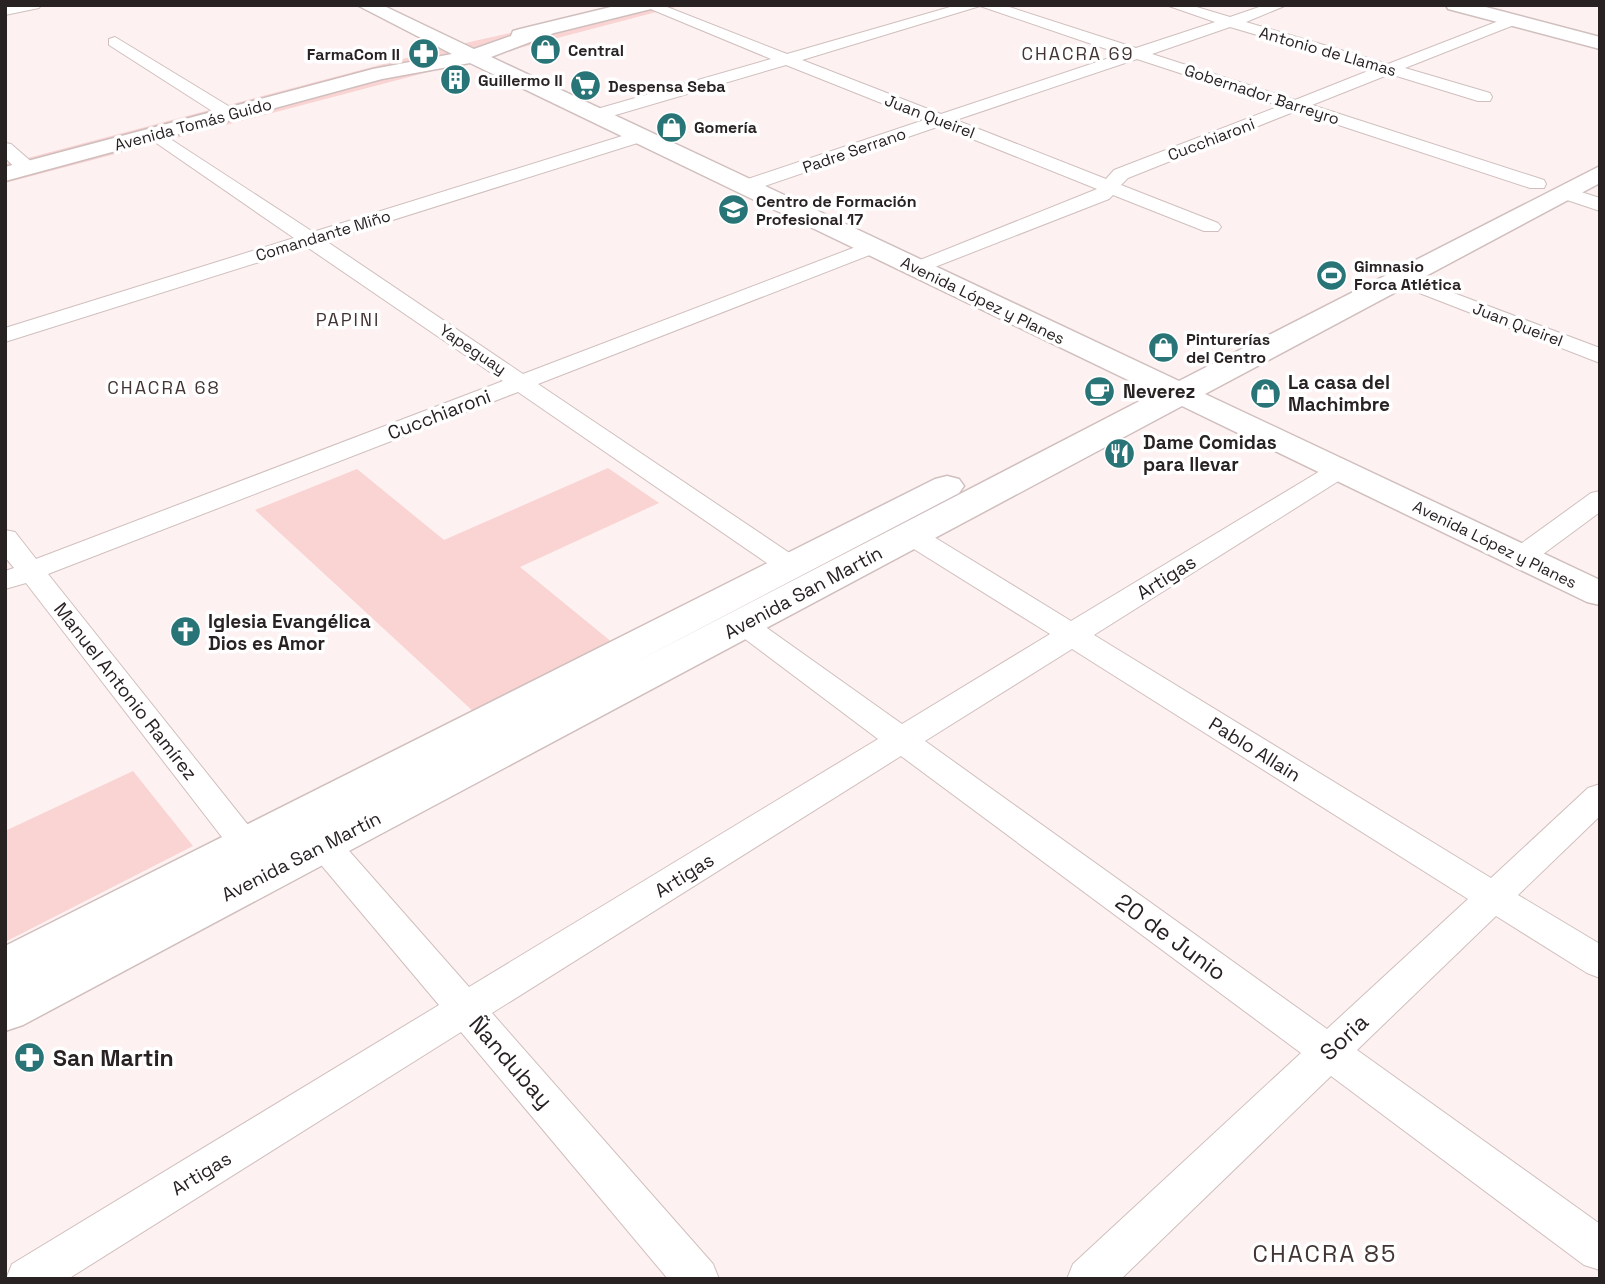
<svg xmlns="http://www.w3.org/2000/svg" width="1605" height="1284" viewBox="0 0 1605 1284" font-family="'Space Grotesk',sans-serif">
<rect width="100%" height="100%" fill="#fdf2f1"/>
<g fill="#fad3d3">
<polygon points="634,5 683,5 5,183 5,164 452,46"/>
<polygon points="608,468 659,503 520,567 613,643 475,713 255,510 357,469 444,540"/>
<polygon points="133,771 193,846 5,942 5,831"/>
</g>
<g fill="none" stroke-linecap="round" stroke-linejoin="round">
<defs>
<g id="minor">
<polygon points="41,5 39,8 5,15 5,6"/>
<path d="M641,5H662L787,54L957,5H1003L1136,48L1215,22L1166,5H1190L1230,17L1265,5H1287L1246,22L1388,64L1514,15L1522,20L1519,23L1405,68L1490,93L1492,97L1490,101H1478L1390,74L1312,105L1544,180L1546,184L1544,188H1530L1296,111L1128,178L1121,185L1218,223L1221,227L1218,231H1204L1113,195L1109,199L917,274L910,272L907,268L910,264L1097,189L940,126L753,190H739L737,186L739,182L924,120L786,65L602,119H590L587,115L590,111L771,59ZM980,6L1121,54L941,114L802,60ZM1230,27L1373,69L1295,100L1152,54ZM1137,59L1280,106L1114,170L1106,179L956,120Z"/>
<polygon points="115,37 235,110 238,114 229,119 223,118 109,45 109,39"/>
<polygon points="155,129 313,232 635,132 647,132 650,136 647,140 326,241 523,374 866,243 880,243 883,247 880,251 538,384 800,560 804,566 800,572 790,574 780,572 518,392 48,574 264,845 259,854 247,858 235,854 26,583 5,589 5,571 14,568 5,557 5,530 15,532 36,559 503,381 307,247 5,342 5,328 294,238 149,138 146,134"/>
<polygon points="5,143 11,144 34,164 36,168 34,172 20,172 5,158"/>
<polygon points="1562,186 1600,198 1600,211 1555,196 1552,192"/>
<polygon points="1398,272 1600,348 1600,363 1391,282 1387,278 1391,274"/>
<path d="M1339,462L1348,465L1352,470L1348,475L1094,635L1491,878L1588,788L1600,784V816L1518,895L1600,944V978L1587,973L1496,916L1357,1050L1600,1224V1270L1584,1265L1331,1076L1121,1279H1067L1073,1264L1301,1053L901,756L492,1013L713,1264L719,1279H668L461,1032L68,1279H6L12,1264L439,1005L312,854L307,845L312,836L324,832L336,836L469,987L878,739L733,630L728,624L733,618L743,615L753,618L902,724L1050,634L901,541L897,535L901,529H921L1071,621L1330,465ZM1072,649L1468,899L1327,1029L925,741Z"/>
<polygon points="1600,491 1600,512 1531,563 1511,563 1507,557 1511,551 1591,493"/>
</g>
<g id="major">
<polygon points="357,5 382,5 474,49 511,36 513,31 520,29 619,5 653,5 651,9 554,33 491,57 1179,381 1600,166 1600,183 1205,394 1600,580 1600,605 1587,602 1182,406 23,1025 5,1031 5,946 935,479 947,476 959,479 964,486 959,493 630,665 1155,393 470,63 382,79 5,181 5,167 373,69 452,54"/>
<polygon points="1446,5 1478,5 1600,37 1600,49 1448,9"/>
</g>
</defs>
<use href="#minor" stroke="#d0bfbe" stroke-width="2"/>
<use href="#major" stroke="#d0bfbe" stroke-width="3"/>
<use href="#minor" fill="#fff" fill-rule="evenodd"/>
<use href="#major" fill="#fff" fill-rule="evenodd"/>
</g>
<defs>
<symbol id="shop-disc" viewBox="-11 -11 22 22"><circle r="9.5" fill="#297477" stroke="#fff"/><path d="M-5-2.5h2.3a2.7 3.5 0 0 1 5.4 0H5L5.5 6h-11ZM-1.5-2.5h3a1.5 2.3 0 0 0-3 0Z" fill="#fff"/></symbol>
<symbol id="pharmacy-disc" viewBox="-11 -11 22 22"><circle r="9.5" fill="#297477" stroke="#fff"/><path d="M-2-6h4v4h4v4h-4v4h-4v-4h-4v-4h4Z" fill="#fff"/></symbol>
<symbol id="building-disc" viewBox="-11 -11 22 22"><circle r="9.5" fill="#297477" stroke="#fff"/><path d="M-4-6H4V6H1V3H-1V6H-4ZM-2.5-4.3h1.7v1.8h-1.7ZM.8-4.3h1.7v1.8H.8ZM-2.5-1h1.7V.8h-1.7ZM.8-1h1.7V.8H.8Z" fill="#fff"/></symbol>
<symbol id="supermarket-disc" viewBox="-11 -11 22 22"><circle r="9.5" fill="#297477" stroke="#fff"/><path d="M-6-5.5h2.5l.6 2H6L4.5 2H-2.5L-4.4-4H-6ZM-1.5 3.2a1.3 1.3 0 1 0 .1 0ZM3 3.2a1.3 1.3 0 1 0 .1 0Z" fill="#fff"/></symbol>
<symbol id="school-disc" viewBox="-11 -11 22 22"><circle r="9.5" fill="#297477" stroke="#fff"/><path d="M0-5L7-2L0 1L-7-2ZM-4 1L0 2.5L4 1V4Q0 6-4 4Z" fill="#fff"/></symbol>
<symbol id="stadium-disc" viewBox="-11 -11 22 22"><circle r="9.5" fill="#297477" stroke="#fff"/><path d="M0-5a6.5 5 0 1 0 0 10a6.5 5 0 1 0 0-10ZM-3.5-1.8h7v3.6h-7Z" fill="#fff"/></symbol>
<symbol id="cafe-disc" viewBox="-11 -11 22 22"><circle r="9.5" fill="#297477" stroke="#fff"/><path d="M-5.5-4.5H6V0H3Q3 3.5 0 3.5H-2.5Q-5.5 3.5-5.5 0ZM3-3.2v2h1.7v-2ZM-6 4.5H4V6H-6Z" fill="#fff"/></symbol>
<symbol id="restaurant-disc" viewBox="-11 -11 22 22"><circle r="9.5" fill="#297477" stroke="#fff"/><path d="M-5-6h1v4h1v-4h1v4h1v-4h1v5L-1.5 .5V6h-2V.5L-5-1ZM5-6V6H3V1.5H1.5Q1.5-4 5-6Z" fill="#fff"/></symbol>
<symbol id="church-disc" viewBox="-11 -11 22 22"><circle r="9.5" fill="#297477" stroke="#fff"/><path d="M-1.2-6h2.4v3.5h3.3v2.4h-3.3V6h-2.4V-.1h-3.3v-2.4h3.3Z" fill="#fff"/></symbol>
</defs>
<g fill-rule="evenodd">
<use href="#shop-disc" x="528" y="32" width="35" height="35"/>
<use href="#pharmacy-disc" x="406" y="36" width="35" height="35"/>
<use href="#building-disc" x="438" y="62" width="35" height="35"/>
<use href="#supermarket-disc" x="568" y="68" width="35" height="35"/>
<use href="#shop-disc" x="654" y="110" width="35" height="35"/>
<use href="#school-disc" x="716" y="192" width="35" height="35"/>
<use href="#stadium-disc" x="1314" y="258" width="35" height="35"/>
<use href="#shop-disc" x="1146" y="330" width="35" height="35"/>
<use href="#cafe-disc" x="1082" y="374" width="35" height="35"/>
<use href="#shop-disc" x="1248" y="376" width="35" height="35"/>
<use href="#restaurant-disc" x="1102" y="436" width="35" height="35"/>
<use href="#church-disc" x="168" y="614" width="35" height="35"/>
<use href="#pharmacy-disc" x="12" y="1040" width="35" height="35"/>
</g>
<g text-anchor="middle" stroke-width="7" stroke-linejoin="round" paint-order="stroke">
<g font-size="16" font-weight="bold" fill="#292222" stroke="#fff" text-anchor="start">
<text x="568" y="56">Central</text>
<text x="400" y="60" text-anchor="end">FarmaCom II</text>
<text x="478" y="86">Guillermo II</text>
<text x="608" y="92">Despensa Seba</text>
<text x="694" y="133">Gomería</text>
<text x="756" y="207">Centro de Formación<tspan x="756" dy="18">Profesional 17</tspan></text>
<text x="1354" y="272">Gimnasio<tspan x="1354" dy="18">Forca Atlética</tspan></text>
<text x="1186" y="345">Pinturerías<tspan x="1186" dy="18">del Centro</tspan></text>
</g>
<g font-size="16" fill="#292222" stroke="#fff">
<text transform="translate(1328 51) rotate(16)" y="6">Antonio de Llamas</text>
<text transform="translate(1262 94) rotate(18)" y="6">Gobernador Barreyro</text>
<text transform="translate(930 116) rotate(21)" y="6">Juan Queirel</text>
<text transform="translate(193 124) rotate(-15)" y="6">Avenida Tomás Guido</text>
<text transform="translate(1211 139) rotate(-21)" y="6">Cucchiaroni</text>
<text transform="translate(854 150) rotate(-19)" y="6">Padre Serrano</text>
<text transform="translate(323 235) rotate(-17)" y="6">Comandante Miño</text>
<text transform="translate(983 300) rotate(26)" y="6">Avenida López y Planes</text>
<text transform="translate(1518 324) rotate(21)" y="6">Juan Queirel</text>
<text transform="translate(473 349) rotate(34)" y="6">Yapeguay</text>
<text transform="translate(1495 544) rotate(26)" y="6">Avenida López y Planes</text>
</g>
<g font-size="18" letter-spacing="2" fill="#433534" stroke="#fff">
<text x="1078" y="60">CHACRA 69</text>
<text x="348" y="326">PAPINI</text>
<text x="164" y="394">CHACRA 68</text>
</g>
<g font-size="19" font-weight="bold" fill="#292222" stroke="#fff" text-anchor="start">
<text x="1288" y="389">La casa del<tspan x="1288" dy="22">Machimbre</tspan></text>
<text x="1123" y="398">Neverez</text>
<text x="1143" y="449">Dame Comidas<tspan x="1143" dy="22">para llevar</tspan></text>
<text x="208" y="628">Iglesia Evangélica<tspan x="208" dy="22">Dios es Amor</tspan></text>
</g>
<g font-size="19" fill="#292222" stroke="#fff">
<text transform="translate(439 414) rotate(-21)" y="7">Cucchiaroni</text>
<text transform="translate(1166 577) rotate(-32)" y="7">Artigas</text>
<text transform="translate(803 592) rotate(-28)" y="7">Avenida San Martín</text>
<text transform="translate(126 691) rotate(52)" y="7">Manuel Antonio Ramírez</text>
<text transform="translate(1255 749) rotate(32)" y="7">Pablo Allain</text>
<text transform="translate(301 856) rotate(-27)" y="7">Avenida San Martín</text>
<text transform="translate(684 875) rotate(-32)" y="7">Artigas</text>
<text transform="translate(201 1173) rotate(-31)" y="7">Artigas</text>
</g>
<g font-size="23" fill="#292222" stroke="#fff">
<text transform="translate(1171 937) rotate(36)" y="8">20 de Junio</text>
<text transform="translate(1344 1037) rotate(-43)" y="8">Soria</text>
<text transform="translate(511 1062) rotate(49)" y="8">Ñandubay</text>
</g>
<g font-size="23" font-weight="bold" fill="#292222" stroke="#fff" text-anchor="start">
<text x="53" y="1066">San Martin</text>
</g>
<g font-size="24" letter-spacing="2" fill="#433534" stroke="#fff">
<text x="1325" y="1262">CHACRA 85</text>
</g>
</g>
<rect width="1605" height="1284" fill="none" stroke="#292222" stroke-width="14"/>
</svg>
